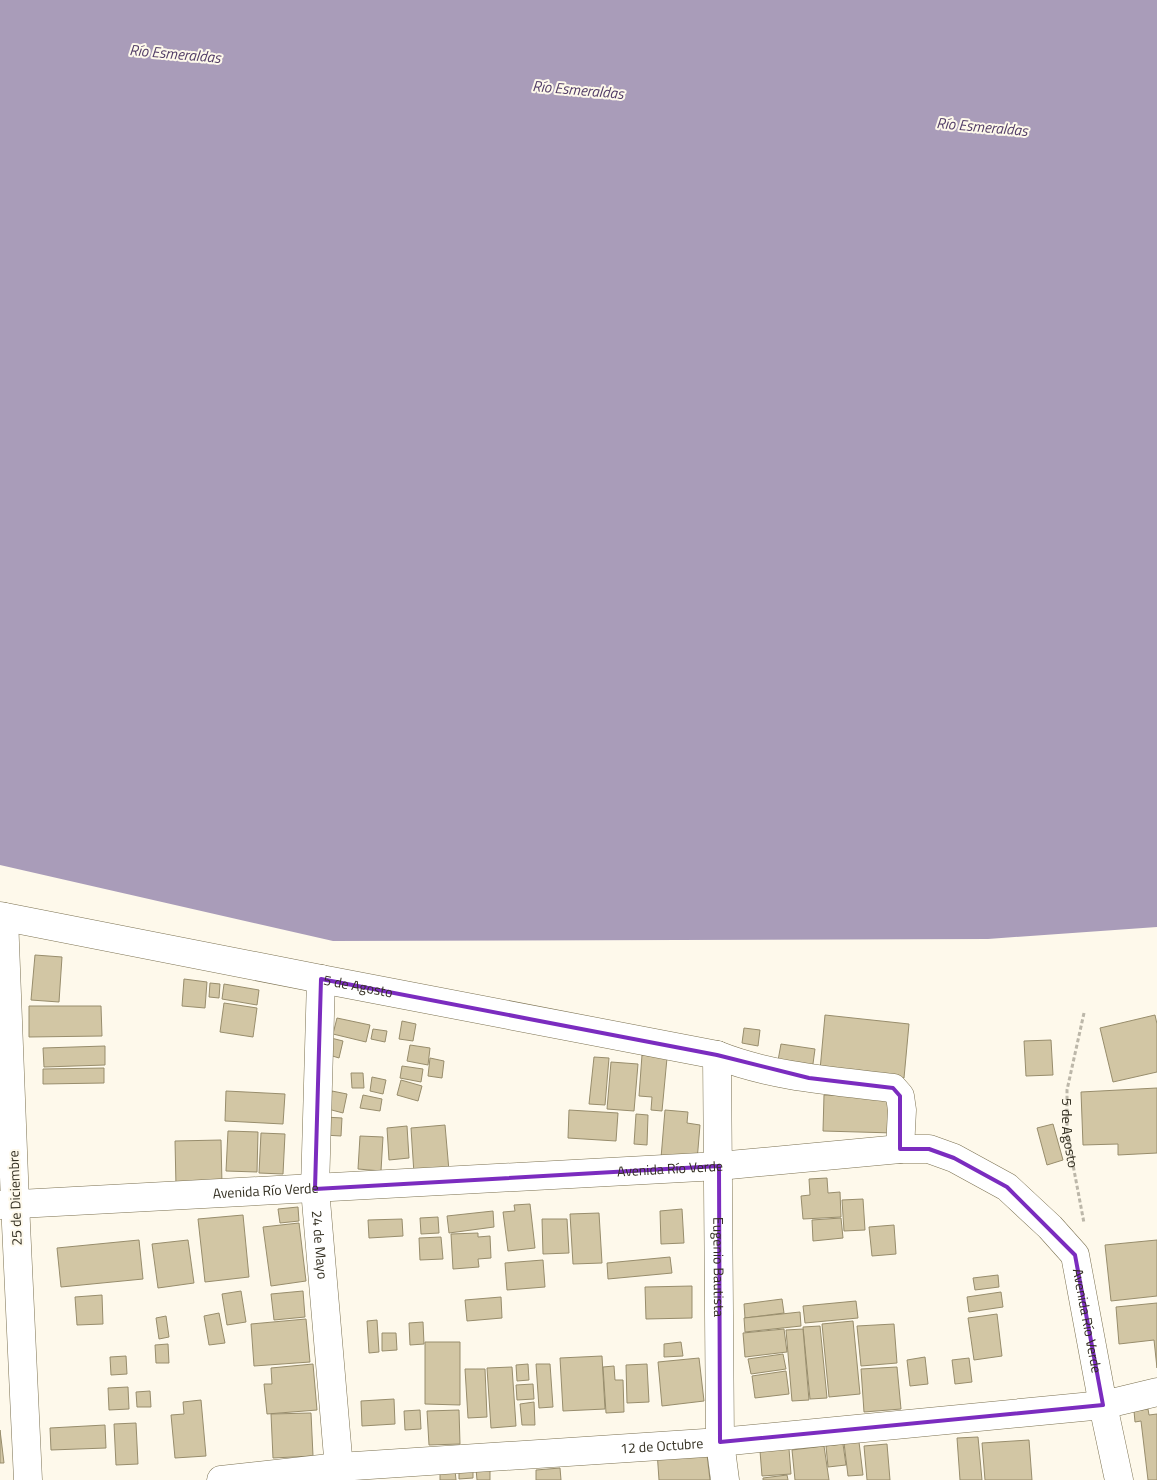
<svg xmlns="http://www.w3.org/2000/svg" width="1157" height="1480" viewBox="0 0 1157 1480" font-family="'Titillium Web',sans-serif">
<rect width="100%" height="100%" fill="#fef9eb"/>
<polygon fill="#a99cb9" points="0,0 1157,0 1157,927 988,939 333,941 0,865"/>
<g fill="#d2c6a4" stroke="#988d6c">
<polygon points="35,955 62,957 59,1002 31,1000"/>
<polygon points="184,979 207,982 205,1008 182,1006"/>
<polygon points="210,983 220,984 219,998 209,997"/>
<polygon points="224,984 259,990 257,1005 222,999"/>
<polygon points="224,1003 257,1008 253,1037 220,1032"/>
<polygon points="29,1006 101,1006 102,1036 29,1037"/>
<polygon points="825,1015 909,1024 904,1078 820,1070"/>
<polygon points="1155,1015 1157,1024 1157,1072 1113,1082 1100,1028"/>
<polygon points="337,1018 370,1025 366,1042 333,1034"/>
<polygon points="402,1021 416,1024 413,1041 399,1039"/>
<polygon points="744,1028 760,1030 758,1046 742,1043"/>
<polygon points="373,1029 387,1031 385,1042 371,1039"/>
<polygon points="331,1038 343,1041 339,1058 326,1054"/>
<polygon points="1051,1040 1053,1075 1026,1076 1024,1041"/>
<polygon points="781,1044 815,1049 812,1071 777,1066"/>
<polygon points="410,1045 430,1048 428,1065 407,1061"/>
<polygon points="105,1046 105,1065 44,1067 43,1048"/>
<polygon points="642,1055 667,1058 662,1111 651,1110 652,1097 639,1096"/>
<polygon points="594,1057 609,1058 605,1105 589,1104"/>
<polygon points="430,1058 444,1061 442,1078 428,1076"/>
<polygon points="611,1062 638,1064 634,1111 607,1109"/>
<polygon points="402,1066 423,1069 421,1082 400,1078"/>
<polygon points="104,1068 104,1083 43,1084 43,1069"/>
<polygon points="351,1073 363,1073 364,1088 352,1088"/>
<polygon points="372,1077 386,1080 383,1094 370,1091"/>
<polygon points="401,1080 422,1086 418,1101 397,1095"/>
<polygon points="1157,1088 1157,1153 1118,1155 1118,1144 1083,1145 1081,1092"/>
<polygon points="226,1091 285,1094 283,1124 225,1121"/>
<polygon points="332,1091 347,1094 343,1113 328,1109"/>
<polygon points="363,1095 382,1099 380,1111 360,1108"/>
<polygon points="824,1095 894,1097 894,1133 823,1131"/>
<polygon points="569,1110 618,1113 616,1141 568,1138"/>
<polygon points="665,1110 688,1112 687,1123 700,1125 697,1161 661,1158"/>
<polygon points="636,1114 648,1115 647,1145 634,1144"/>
<polygon points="325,1117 342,1118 341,1136 324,1135"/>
<polygon points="1053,1124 1063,1160 1047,1165 1037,1128"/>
<polygon points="445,1125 449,1171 414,1174 411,1128"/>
<polygon points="407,1126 409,1158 389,1160 387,1128"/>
<polygon points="228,1131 258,1132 257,1172 226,1171"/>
<polygon points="261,1133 285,1134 283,1174 259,1173"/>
<polygon points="360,1136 383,1137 381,1171 358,1169"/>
<polygon points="221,1140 222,1185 176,1186 175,1141"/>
<polygon points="827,1178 828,1193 840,1192 841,1217 803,1219 801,1196 810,1195 809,1179"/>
<polygon points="863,1199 865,1230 844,1231 842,1200"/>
<polygon points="530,1204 535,1248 508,1251 503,1212 515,1211 514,1205"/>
<polygon points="298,1207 299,1221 280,1223 278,1209"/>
<polygon points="682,1209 684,1243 661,1244 660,1211"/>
<polygon points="493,1211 494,1227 449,1233 447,1216"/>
<polygon points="599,1213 602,1263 573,1264 570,1214"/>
<polygon points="243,1215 249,1277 205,1282 198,1219"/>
<polygon points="438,1217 439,1233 421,1234 420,1218"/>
<polygon points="841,1218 843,1238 813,1241 812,1220"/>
<polygon points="402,1219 403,1236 369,1238 368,1220"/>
<polygon points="542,1219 567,1219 569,1253 543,1254"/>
<polygon points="299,1223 306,1281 271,1286 263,1227"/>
<polygon points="894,1225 896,1254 872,1256 869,1227"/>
<polygon points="478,1233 478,1237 490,1236 491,1258 478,1259 479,1267 453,1269 451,1234"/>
<polygon points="441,1237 443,1259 420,1260 419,1238"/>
<polygon points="139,1240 143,1279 61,1287 57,1248"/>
<polygon points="188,1240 194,1283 158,1288 152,1244"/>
<polygon points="1157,1240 1157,1296 1111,1301 1105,1245"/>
<polygon points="670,1257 672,1273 608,1279 607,1263"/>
<polygon points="543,1260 545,1287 507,1290 505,1263"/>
<polygon points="998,1275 999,1287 975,1290 973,1278"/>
<polygon points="692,1286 692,1318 646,1319 645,1287"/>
<polygon points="241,1291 246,1322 227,1325 222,1294"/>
<polygon points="303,1291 305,1317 274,1320 271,1294"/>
<polygon points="1001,1292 1003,1307 969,1312 967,1297"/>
<polygon points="102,1295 103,1324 77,1325 75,1297"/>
<polygon points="501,1297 502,1318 467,1321 465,1300"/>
<polygon points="782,1299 784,1313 745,1318 744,1304"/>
<polygon points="856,1301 858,1318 805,1323 803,1306"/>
<polygon points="1157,1303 1157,1368 1154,1340 1119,1344 1116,1307"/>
<polygon points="800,1312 801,1326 745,1332 744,1318"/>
<polygon points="219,1313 225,1343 209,1345 204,1316"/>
<polygon points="997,1314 1002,1356 974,1360 968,1318"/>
<polygon points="166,1316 169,1337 159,1339 156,1318"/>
<polygon points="306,1319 310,1362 254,1366 251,1324"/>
<polygon points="377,1320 379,1352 369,1353 367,1321"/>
<polygon points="853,1321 860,1394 829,1397 822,1324"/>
<polygon points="423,1322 424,1344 410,1345 409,1323"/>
<polygon points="894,1324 897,1363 861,1366 857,1326"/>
<polygon points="820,1326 827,1398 810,1399 803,1327"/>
<polygon points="784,1329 787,1352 745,1357 743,1333"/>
<polygon points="803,1329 809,1400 792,1401 786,1330"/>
<polygon points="382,1333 396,1333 397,1350 382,1351"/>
<polygon points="425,1342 460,1342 460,1405 425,1404"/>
<polygon points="681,1342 683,1356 664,1357 664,1344"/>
<polygon points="168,1344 169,1363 156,1363 155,1345"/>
<polygon points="783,1354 786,1369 751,1374 748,1359"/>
<polygon points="126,1356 127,1374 111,1375 110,1357"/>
<polygon points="602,1356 605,1409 563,1411 560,1358"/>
<polygon points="925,1357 928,1384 910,1386 907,1360"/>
<polygon points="699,1358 704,1401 662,1406 658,1362"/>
<polygon points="969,1358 972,1382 955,1384 952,1360"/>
<polygon points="313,1364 317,1410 267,1414 264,1384 272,1384 271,1368"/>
<polygon points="528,1364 529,1380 517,1381 516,1365"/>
<polygon points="536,1364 550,1364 553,1407 539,1408"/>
<polygon points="647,1364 649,1402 627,1403 626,1365"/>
<polygon points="614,1366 615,1380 623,1380 624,1412 606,1413 603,1367"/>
<polygon points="512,1367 516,1426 491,1428 487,1368"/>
<polygon points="897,1367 901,1409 864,1412 861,1369"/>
<polygon points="465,1369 485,1369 487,1417 468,1418"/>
<polygon points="786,1371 789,1394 755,1398 752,1376"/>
<polygon points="533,1384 534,1399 517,1400 516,1385"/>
<polygon points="128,1387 129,1409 109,1410 108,1388"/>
<polygon points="150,1391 151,1407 137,1407 136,1392"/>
<polygon points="394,1399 395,1424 362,1426 361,1401"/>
<polygon points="201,1400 206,1456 175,1458 171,1415 184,1414 183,1402"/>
<polygon points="534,1402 535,1425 522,1425 520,1404"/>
<polygon points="1148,1409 1149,1415 1157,1414 1157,1480 1148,1480 1141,1421 1135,1422 1134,1411"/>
<polygon points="420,1410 421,1429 405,1430 404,1411"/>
<polygon points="459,1410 460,1444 429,1445 427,1411"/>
<polygon points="311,1413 313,1456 273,1458 271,1414"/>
<polygon points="136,1423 138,1464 116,1465 114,1424"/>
<polygon points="105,1425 106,1448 51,1450 50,1428"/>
<polygon points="0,1430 4,1463 0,1463"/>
<polygon points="978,1437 982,1480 960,1480 957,1438"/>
<polygon points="1029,1440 1032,1480 985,1480 982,1443"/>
<polygon points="859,1442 863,1475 848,1476 844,1443"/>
<polygon points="843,1444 846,1465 828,1467 826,1446"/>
<polygon points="887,1444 890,1480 867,1480 864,1446"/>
<polygon points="706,1446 710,1480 659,1480 657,1451"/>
<polygon points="824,1446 829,1480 795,1480 792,1450"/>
<polygon points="789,1449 791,1474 762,1476 760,1451"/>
<polygon points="490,1468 490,1480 477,1480 476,1469"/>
<polygon points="560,1468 561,1480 536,1480 536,1470"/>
<polygon points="455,1470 456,1480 440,1480 440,1471"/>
<polygon points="459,1470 473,1470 473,1478 459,1479"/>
<polygon points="787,1475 788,1480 763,1480 763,1478"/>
</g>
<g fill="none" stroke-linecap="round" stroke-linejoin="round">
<defs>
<g id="street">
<path id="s2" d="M0,916L321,979L717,1055C772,1077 834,1081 893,1088L900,1096L902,1110L900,1149"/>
<polyline points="4,917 15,1203"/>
<path id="s3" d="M321,979L315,1189L340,1480"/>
<path id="s4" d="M717,1055L720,1442L725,1480"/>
<path id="s5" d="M221,1480L339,1467L720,1442L1103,1405L1157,1392"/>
</g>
<g id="secondary">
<polyline points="15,1203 28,1480"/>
<path id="s6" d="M0,1205L719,1166L900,1149H929L954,1158L1007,1187L1050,1227L1075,1255L1103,1405L1119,1480"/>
</g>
</defs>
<use href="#street" stroke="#7c7252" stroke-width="29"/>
<use href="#secondary" stroke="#7c7252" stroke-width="29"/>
<path stroke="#bcb7a9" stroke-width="3" stroke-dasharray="4 2.5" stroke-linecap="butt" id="s1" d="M1084,1013L1067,1090V1133L1084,1223"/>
<use href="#street" stroke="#fff" stroke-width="28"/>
<use href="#secondary" stroke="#fff" stroke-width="28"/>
</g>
<path fill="none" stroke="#7b2cbf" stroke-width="4" stroke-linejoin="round" d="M321,979L717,1055L809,1078L893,1088L900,1096V1149H929L954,1158L1007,1187L1075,1255L1103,1405L720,1442L719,1166L315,1189Z"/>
<g text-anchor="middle" stroke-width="4" stroke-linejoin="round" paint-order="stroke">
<g font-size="14" fill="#332f21" stroke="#fef9eb">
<text dy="5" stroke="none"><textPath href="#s2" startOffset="365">5 de Agosto</textPath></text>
<text dy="5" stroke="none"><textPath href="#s1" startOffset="122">5 de Agosto</textPath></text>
<text dy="5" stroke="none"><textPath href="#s6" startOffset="671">Avenida Río Verde</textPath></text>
<text dy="5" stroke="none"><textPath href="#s6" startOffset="266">Avenida Río Verde</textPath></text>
<text transform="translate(15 1198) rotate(-92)" y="5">25 de Diciembre</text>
<text dy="5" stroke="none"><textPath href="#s3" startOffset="266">24 de Mayo</textPath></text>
<text dy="5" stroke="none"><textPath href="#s4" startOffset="212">Eugenio Bautista</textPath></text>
<text dy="5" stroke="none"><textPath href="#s6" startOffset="1181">Avenida Río Verde</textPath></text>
<text dy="5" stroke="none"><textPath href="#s5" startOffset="442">12 de Octubre</textPath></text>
</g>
<g font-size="15" font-style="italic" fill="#523d67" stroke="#fef9eb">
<text transform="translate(175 54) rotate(5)" y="5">Río Esmeraldas</text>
<text transform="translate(578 90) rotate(5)" y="5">Río Esmeraldas</text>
<text transform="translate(982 127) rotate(5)" y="5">Río Esmeraldas</text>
</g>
</g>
</svg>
